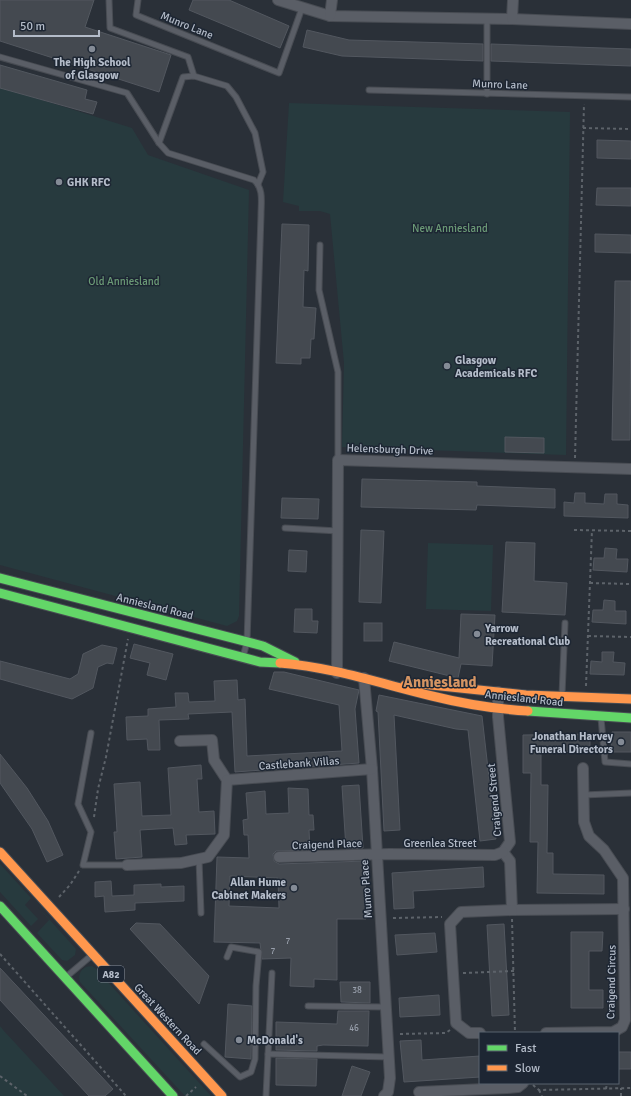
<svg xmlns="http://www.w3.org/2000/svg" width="631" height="1096" viewBox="0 0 631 1096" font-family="Signika,sans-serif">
<rect width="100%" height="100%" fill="#2a3038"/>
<g fill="#273a3e">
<polygon points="0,87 132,128 148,155 249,190 239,616 237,621 227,626 0,565"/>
<polygon points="289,103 570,112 566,455 342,447 344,363 330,214 320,211 299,211 299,206 283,202"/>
<polygon points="428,543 493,545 491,611 426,609"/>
<polygon points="0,864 31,898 25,905 38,919 31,926 0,892"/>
<polygon points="38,907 76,949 75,955 67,961 62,960 37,933 49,920"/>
<path d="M92,966L96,969L211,1096H185L80,982C77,973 83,966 92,966Z"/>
<polygon points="0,1026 4,1031 64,1096 0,1096"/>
</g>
<g fill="#444950" stroke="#52575f" fill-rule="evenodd">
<polygon points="0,0 94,0 85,27 171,55 159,92 0,41"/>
<polygon points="193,0 229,0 289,26 280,48 189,10"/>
<polygon points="307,30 349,40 483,44 483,61 342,56 303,47"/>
<polygon points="491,44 631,49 631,66 491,61"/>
<polygon points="0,65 87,90 85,99 97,102 93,114 0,88"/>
<polygon points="597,140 631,141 631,159 597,158"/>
<polygon points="597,188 631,188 631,206 596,205"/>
<polygon points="282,224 309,225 308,271 304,270 303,307 316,308 314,339 311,339 310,358 301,358 301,364 276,363"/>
<polygon points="595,234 631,235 631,253 595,252"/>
<polygon points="615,281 631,281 630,440 612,440"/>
<polygon points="505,437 544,438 544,453 505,452"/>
<polygon points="362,479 477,482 477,486 555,489 555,508 477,505 476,510 361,507"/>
<polygon points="575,493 585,493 585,503 604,504 605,494 617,494 617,504 628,505 628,518 564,516 564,502 574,503"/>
<polygon points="282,498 319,499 318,519 281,518"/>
<polygon points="361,530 384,531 381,603 359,602"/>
<polygon points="506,542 535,543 534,581 567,583 565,615 502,612"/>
<polygon points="605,548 617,549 616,559 628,559 627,572 593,570 594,558 604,558"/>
<polygon points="289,550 307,551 306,572 288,571"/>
<polygon points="604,600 615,601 615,611 626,611 626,624 592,622 593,610 603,610"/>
<polygon points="295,609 312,609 312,621 318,621 317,633 294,632"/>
<polygon points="461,614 495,615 492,666 461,664 458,678 389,661 394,642 459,658"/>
<rect x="364" y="623" width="18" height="18"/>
<polygon points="134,644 173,654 166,680 147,675 150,663 130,658"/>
<polygon points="102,645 117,648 113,664 107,663 98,667 93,688 72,699 0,679 0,661 70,679 78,674 83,654"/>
<polygon points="602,652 614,652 613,662 625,663 624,675 590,674 591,661 602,662"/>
<polygon points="274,672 284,672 359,690 355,709 359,763 235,772 232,712 188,714 189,719 159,720 160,750 148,750 147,739 127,740 126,717 148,716 148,709 176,707 175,693 188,693 189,702 215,701 214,681 237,680 238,700 245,699 247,756 342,751 339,705 269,689"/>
<polygon points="379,695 482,716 496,839 480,841 468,730 456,729 394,715 400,830 384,831 378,712 376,711"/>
<polygon points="612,732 631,732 631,752 611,752"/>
<polygon points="590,734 590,751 541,752 541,785 548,785 547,853 553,853 553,874 604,875 604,894 537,893 538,842 530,842 531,773 523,773 523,735"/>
<polygon points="0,754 27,788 48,821 63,855 47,862 32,829 0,783"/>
<polygon points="201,765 202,779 197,779 199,812 214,811 215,834 186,835 187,844 175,845 173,828 140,830 142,857 116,859 114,832 117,832 114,784 140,782 142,816 171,815 168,768"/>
<polygon points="359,785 363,848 346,849 342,786"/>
<path d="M288,788L308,789L309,815H313L314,830H309L310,850L276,851L273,854L274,861L279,864L365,861L366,919H337V980L314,979V987L290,986L291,958L262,959L260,943L214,942L217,857L249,858L248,835H244L243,820L248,819L246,793L265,791L266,814L289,813ZM230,876L278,878L279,908L229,906Z"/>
<polygon points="483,867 484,887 413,891 414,908 394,909 392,873"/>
<polygon points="111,881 112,896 134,895 134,885 161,884 161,887 184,886 184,901 135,903 135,910 105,912 104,896 95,897 95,882"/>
<polygon points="136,923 160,924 209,976 199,1004 130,929"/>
<polygon points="504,924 509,1015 492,1016 487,925"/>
<polygon points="571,932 603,932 602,951 589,951 589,990 603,990 603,1008 571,1008"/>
<polygon points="435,933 437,952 397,955 395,935"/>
<polygon points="0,968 113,1089 105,1096 89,1096 0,1000"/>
<polygon points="340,982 370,982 370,1003 341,1002"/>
<polygon points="439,995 440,1015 400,1017 399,998"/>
<polygon points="228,1004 252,1006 251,1059 225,1057"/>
<polygon points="338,1011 369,1011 368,1046 323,1045 317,1046 317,1051 276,1050 276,1022 337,1024"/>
<polygon points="421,1040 422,1060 480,1056 480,1077 404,1082 400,1041"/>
<rect x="618" y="1052" width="13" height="17"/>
<polygon points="276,1058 317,1059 316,1086 276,1085"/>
<polygon points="352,1066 370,1072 361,1096 342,1096"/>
</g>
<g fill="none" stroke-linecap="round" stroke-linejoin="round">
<defs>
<g id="lane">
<polyline points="109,0 110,28 188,57 194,76"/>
<polyline points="138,0 136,15 279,73 302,8"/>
<polyline points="487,19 487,94"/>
<path d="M0,57L127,93L159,143L168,153L254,180C264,189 261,202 261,215L247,642L243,657"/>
<polyline points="369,90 631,97"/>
<polyline points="159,143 183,77 194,76 227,86 236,97 255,133 263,172 258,184"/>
<polyline points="320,245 319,290 338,372 338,460"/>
<polyline points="285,528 338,531"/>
<polyline points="562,695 565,623"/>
<polyline points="601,718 605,762 631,764"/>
<polyline points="91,733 78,804 91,832 83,865 127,865"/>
<polyline points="583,795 631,793"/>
<polyline points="199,859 201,913"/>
<polyline points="66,977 92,955"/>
<polyline points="308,1006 386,1007"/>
<polyline points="204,1044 240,1077 251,1072 255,1059 256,986 259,952 231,947 227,957"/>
<polyline points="268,1054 389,1057"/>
<polyline points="266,1096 272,973"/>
</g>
<g id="street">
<polyline points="278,0 330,16 512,19 631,24"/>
<polyline points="330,16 332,0"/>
<polyline points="512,19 513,0"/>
<polyline points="337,673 338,460 631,469"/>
<polyline points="364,678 372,769 390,1078 388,1092 384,1096"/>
<polyline points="498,692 498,717 510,842 503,852 510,861 512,910 624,909"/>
<polyline points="180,741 212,740 214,760 227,780"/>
<polyline points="227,780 372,769"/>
<polyline points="279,857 389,854 495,855 503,852"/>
<polyline points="127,865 181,863 208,857 224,835 227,780"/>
<polyline points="480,1033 469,1033 456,1023 450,924 461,912 512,910"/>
<polyline points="546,1033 613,1032 622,1027 625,1020 623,878 604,850 589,836 584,822 583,768"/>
<polyline points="419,1092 507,1088 518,1087 523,1083"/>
</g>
<g id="fast">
<polyline points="0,578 263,646 295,662"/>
<polyline points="0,593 260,662 280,663"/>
<polyline points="528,711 631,718"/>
<polyline points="0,906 173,1096"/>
</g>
<g id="slow">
<path d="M280,663C332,667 382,684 432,696C464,704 496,709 528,711"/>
<polyline points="405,685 422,684 526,695 631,699"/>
<polyline points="0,852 222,1096"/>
</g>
</defs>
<use href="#lane" stroke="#484c53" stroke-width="7"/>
<use href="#street" stroke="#484c53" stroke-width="12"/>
<use href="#fast" stroke="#484c53" stroke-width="11"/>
<use href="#slow" stroke="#484c53" stroke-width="11"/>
<g stroke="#5d636a" stroke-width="2" stroke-dasharray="3 3" stroke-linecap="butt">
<polyline points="583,128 631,129"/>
<polyline points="575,458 584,104"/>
<polyline points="574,530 631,531"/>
<polyline points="590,583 631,584"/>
<polyline points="588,636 631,637"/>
<polyline points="586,686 592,530"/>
<polyline points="94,817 98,789 106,757 128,639"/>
<polyline points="59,897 70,885 79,871"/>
<polyline points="393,918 442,917"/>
<polyline points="512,919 515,1033"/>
<polyline points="0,954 126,1096"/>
<polyline points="463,973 514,971"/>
<polyline points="400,1034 446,1033 450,1030"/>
<polyline points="0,1076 27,1096"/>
<polyline points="533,1085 539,1090 631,1088"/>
<polyline points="606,1089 607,1083"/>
<polyline points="539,1090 542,1096"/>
<polyline points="186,1096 196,1087"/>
<polyline points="621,1096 621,1088"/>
</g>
<use href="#lane" stroke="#5a5e66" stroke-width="5"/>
<use href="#street" stroke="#5a5e66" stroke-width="10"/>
<use href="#fast" stroke="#63d668" stroke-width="9"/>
<use href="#slow" stroke="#ff974d" stroke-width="9"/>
</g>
<g fill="#848b96" stroke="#1d2633" stroke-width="1.5">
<circle cx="92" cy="49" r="4"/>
<circle cx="59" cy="182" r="4"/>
<circle cx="447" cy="366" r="4"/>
<circle cx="477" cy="634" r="4"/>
<circle cx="621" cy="742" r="4"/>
<circle cx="294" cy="888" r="4"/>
<circle cx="239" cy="1040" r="4"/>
</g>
<g text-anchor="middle" stroke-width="3" stroke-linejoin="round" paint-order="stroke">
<g font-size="9" fill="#989fab">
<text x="288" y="944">7</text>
<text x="273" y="954">7</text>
<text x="357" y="993">38</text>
<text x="354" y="1031">46</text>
</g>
<rect fill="#1d2633" stroke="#878f9c" stroke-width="1" x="98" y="966" width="26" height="16" rx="3"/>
<g font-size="10" font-weight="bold" fill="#b4bcc9">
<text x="111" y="978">A82</text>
</g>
<g font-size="11" fill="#b4bcc9" stroke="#1d2633">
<text transform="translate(187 25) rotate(22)" y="4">Munro Lane</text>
<text transform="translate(500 84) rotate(2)" y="4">Munro Lane</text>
<text transform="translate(390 449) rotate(2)" y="4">Helensburgh Drive</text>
<text transform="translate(155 606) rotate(14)" y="4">Anniesland Road</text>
<text transform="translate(524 698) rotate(6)" y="4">Anniesland Road</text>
<text transform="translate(299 763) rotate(-4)" y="4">Castlebank Villas</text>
<text transform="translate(494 800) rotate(-95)" y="4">Craigend Street</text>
<text x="440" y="847">Greenlea Street</text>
<text transform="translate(327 844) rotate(-2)" y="4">Craigend Place</text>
<text transform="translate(366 889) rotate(-94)" y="4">Munro Place</text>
<text transform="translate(611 982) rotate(-89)" y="4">Craigend Circus</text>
<text transform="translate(168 1019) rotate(47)" y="4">Great Western Road</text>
</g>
<g font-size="11" font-weight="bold" fill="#b4bcc9" stroke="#1d2633" text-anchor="start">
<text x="92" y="66" text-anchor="middle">The High School<tspan x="92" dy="13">of Glasgow</tspan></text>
<text x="67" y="186">GHK RFC</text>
<text x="455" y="364">Glasgow<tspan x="455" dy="13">Academicals RFC</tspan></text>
<text x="485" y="632">Yarrow<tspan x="485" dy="13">Recreational Club</tspan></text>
<text x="613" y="740" text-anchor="end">Jonathan Harvey<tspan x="613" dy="13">Funeral Directors</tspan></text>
<text x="286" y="886" text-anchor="end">Allan Hume<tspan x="286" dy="13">Cabinet Makers</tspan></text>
<text x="247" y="1044">McDonald's</text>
</g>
<g font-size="11" fill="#6b9a76" stroke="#1d2633">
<text x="450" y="232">New Anniesland</text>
<text x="124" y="285">Old Anniesland</text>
</g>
<g font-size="15" font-weight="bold" fill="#d59563" stroke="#1d2633">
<text x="440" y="687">Anniesland</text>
</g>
</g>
<rect x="479" y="1032" width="140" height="52" fill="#1d2633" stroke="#59626f"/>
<rect x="487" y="1045" width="20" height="6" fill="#63d668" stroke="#59626f"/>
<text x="515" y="1052" font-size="12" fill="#b4bcc9">Fast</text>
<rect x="487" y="1065" width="20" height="6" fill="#ff974d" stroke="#59626f"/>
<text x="515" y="1072" font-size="12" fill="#b4bcc9">Slow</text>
<path d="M14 30v6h85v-6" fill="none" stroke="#b4bcc9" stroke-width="2"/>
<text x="20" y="30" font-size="12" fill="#b4bcc9" stroke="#1d2633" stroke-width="3" paint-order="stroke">50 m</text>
</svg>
